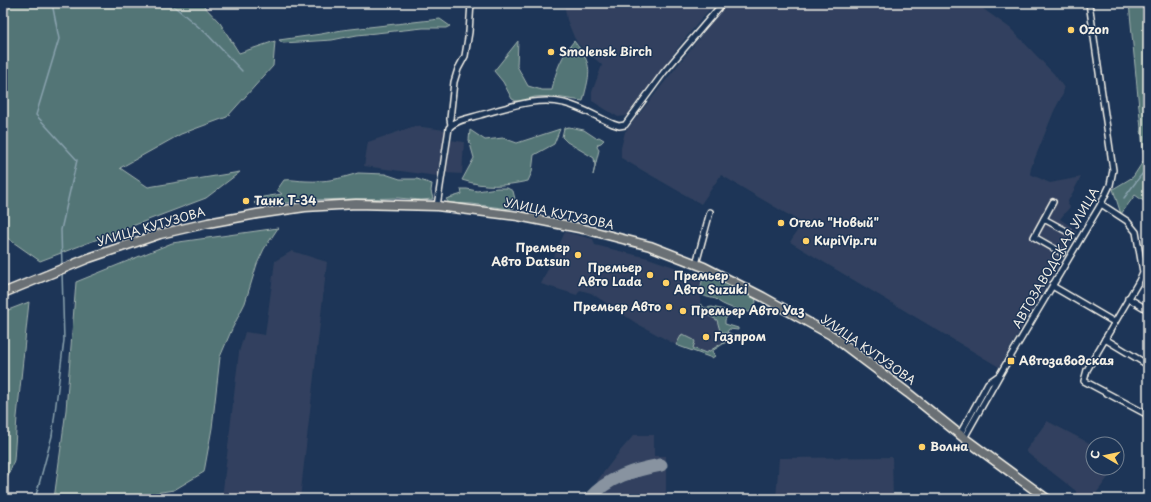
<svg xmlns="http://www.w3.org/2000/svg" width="1151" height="502" viewBox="0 0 1151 502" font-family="'Playpen Sans',sans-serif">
<rect width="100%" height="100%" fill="#1d3557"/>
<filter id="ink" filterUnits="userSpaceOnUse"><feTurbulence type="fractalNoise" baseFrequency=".025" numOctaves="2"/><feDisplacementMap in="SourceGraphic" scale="8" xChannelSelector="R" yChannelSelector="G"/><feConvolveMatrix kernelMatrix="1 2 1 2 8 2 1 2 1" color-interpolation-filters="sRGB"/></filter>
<g filter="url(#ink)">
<g fill="#31415e">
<polygon points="564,3 715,3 683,41 626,116 618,117 592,101 592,92 602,65 578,44 574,37 567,20"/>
<polygon points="727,3 975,3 1010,28 1054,74 1064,88 1063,94 1054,111 1031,168 1030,174 1050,183 1081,177 1067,203 1070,207 1060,219 1077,231 1068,248 1060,250 1046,247 1063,257 999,367 790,242 802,223 721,175 701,204 621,158 621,148 625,132"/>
<polygon points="415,126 445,130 437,176 364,166 368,142"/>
<polygon points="450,140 464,142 462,174 445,173"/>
<polygon points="565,232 593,239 595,245 648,258 680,269 704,276 702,280 700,304 702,312 717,320 719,329 737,337 733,343 726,341 706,353 693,348 694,343 694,340 682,334 676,345 636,323 591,293 580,290 577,295 541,284"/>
<polygon points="292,251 327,262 300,499 217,499 222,498 239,352 245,332 265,335 275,261"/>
<polygon points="1047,421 1093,445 1093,468 1115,468 1092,499 1078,499 1076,497 1076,491 1026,452 1026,450"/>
<polygon points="634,435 654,435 654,456 666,456 666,499 633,499 632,494 605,493 597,481 620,451"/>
<polygon points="892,457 893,499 776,499 779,458"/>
</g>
<g fill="#527576" stroke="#a3b3af">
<polygon points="6,3 201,3 220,23 239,53 275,41 273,66 227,117 181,134 120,168 148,187 240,172 206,198 40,261 3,235 3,10"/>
<polygon points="1129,3 1148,3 1148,204 1135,195 1121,214 1113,189 1133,177 1144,160"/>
<polygon points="440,19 450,26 446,28 423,28 357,35 332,40 283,43 279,40 321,34 342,30"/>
<path d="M518,41L517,66L528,86L542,90H552C555,72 562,55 574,41C594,66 590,72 583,101C567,99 551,95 535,97C527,98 522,105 512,99L503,82L494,71Z"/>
<polygon points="569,127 584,130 596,138 599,137 604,140 601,143 598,144 597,147 599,150 593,175 595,166 594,158 567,142 562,137 564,128"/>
<path d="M560,129L554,144L534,155L532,172L528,181C503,186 486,188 462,180L474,158L469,140L470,130L485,140L503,138L517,143Z"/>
<path d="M358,173L385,174L400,179H417L432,184L431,191L433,199L421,200L398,198L310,200L259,206L254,203L263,197L282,194L277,190L284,180C292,179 298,181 306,181C326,182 339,179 358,173Z"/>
<polygon points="497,188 507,188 513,191 516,203 514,208 510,209 472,204 449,203 446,199 462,194 461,189 467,189 477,191"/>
<polygon points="278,228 264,249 257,264 245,303 232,329 220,357 212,428 204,472 174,490 155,493 151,499 54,499 66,410 76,282 172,243"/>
<path d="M707,275L716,277L751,295L755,298L756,302L751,312C744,313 720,305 716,299C712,298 705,297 703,295C699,290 702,280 704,276Z"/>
<polygon points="29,302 17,417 14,460 3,489 3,312"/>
<polygon points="700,304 705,308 712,307 724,310 728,315 725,320 725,324 738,328 738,330 729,329 727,332 737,337 720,331 717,320 702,312"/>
<polygon points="682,334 694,340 695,342 693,348 706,353 726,341 732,342 733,343 726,342 712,351 715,356 712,358 676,345"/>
</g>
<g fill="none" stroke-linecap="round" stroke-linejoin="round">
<g stroke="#8aa2ae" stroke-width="1.5">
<polyline points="52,3 59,39 36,115 77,160 61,230 62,266"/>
<polyline points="170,3 207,34 242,71"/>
<path d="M1124,198C1132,188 1139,176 1148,168"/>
<polyline points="35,499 52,436 64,340 62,272"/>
</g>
<path stroke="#8893a0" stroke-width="13" d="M589,499C608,477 634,470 661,465"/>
<defs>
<g id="minor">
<polyline points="451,125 450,119 454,82 458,69 465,56 469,32 471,3"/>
<polyline points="1053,202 1034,237 1062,253"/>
<polyline points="1101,204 1127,221 1136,232 1143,272 1139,281 1087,370 1084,381 1148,415"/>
<path d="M437,206L449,128C455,120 470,118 480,115C506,108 537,96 564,103C581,107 597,117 613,124L619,126L625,125L664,72L723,3"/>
<polyline points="1044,219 1068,232"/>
<polyline points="696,264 710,212"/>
<polyline points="1053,284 1054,287 1114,322"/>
<polyline points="1128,298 1148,310"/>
<polyline points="1105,339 1148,365"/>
<polyline points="960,434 988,383 998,376"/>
<polyline points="964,438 1003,369 1101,204 1110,185 1113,170 1089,3"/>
</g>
<polyline id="primary" points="3,293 89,258 160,234 208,223 257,214 305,207 356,204 437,206 518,216 584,229 650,246 704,267 763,297 831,335 908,393 964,438 1047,499"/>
</defs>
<use href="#minor" stroke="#f4f1e8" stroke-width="8"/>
<use href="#primary" stroke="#f4f1e8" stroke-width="11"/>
<use href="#minor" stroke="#1d3557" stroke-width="5"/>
<use href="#primary" stroke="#6a7074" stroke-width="8"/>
</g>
</g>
<g fill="#ffd166" stroke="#1d3557" stroke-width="1.5">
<circle cx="1071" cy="30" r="4"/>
<circle cx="551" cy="52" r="4"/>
<circle cx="246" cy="201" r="4"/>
<circle cx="781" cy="223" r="4"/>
<circle cx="806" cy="241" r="4"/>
<circle cx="578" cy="255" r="4"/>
<circle cx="650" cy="275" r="4"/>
<circle cx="666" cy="283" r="4"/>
<circle cx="669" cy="307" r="4"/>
<circle cx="683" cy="311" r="4"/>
<circle cx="706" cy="337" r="4"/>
<rect x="1007" y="357" width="8" height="8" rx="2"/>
<circle cx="922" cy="447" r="4"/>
</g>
<g text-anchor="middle" stroke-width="3" stroke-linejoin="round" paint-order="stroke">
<g font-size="12" font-weight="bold" fill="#f4f1e8" stroke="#1d3557" text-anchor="start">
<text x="1079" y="34">Ozon</text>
<text x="559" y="56">Smolensk Birch</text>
<text x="254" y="205">Танк Т-34</text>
<text x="789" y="227">Отель "Новый"</text>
<text x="814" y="245">KupiVip.ru</text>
<text x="570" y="252" text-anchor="end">Премьер<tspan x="570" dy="14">Авто Datsun</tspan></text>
<text x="642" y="272" text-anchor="end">Премьер<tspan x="642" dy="14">Авто Lada</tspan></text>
<text x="674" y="280">Премьер<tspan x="674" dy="14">Авто Suzuki</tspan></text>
<text x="661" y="311" text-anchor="end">Премьер Авто</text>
<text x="691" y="315">Премьер Авто Уаз</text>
<text x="714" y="341">Газпром</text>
<text x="1019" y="365">Автозаводская</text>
<text x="930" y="451">Волна</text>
</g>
<g font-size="12" fill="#f4f1e8" stroke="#1d3557">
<text transform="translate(559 214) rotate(12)" y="4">УЛИЦА КУТУЗОВА</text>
<text transform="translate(151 227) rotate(-16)" y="4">УЛИЦА КУТУЗОВА</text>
<text transform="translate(1056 258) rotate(-60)" y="4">АВТОЗАВОДСКАЯ УЛИЦА</text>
<text transform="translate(868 350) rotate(35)" y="4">УЛИЦА КУТУЗОВА</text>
</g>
</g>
<rect width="1151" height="502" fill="none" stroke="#1d3557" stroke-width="16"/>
<rect x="8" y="8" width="1135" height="486" fill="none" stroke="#f4f1e8" stroke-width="1.5" filter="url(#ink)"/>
<g transform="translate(1105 456) rotate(279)"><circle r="19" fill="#1d3557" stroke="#738091"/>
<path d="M0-3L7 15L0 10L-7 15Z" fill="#ffd166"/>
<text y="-6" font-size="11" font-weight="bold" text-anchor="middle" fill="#f4f1e8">С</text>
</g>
</svg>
